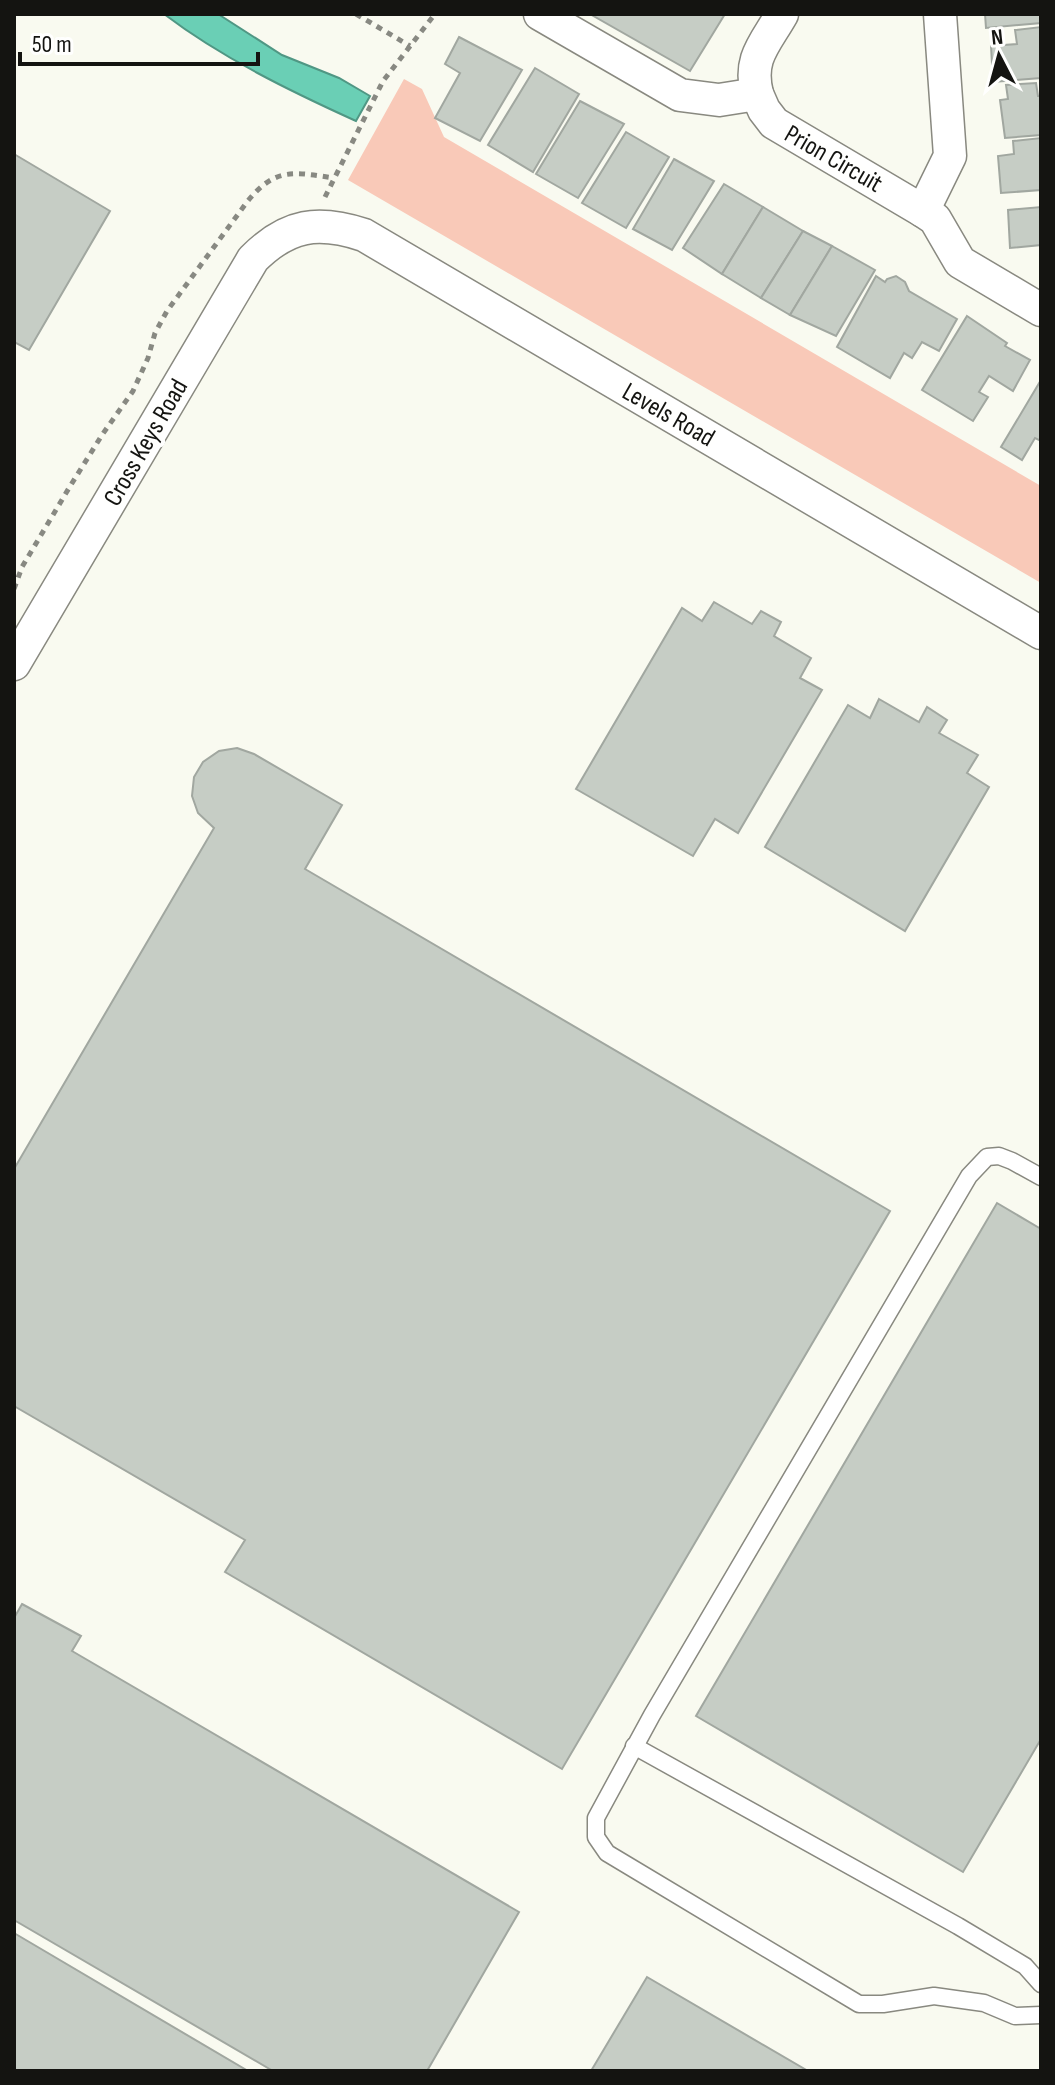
<svg xmlns="http://www.w3.org/2000/svg" width="1055" height="2085" viewBox="0 0 1055 2085" font-family="'Sofia Sans Condensed',sans-serif">
<rect width="100%" height="100%" fill="#f9faf0"/>
<polygon fill="#f9c9b8" points="404,79 422,89 444,137 1041,486 1041,583 348,180"/>
<path fill="#6acfb5" stroke="#509784" stroke-width="2" d="M164,14H218L282,55L339,78L370,96L356,121C290,91 222,58 164,14Z"/>
<g fill="#c6cdc5" stroke="#a1a7a0" stroke-width="2">
<polygon points="590,14 725,14 690,71"/>
<polygon points="985,14 1041,14 1041,23 986,28"/>
<polygon points="1041,27 1041,78 993,82 991,46 1017,44 1015,30"/>
<polygon points="459,37 522,70 480,141 435,118 460,73 445,64"/>
<polygon points="535,68 579,94 533,172 488,145"/>
<polygon points="1036,83 1038,96 1041,96 1041,135 1005,138 1000,100 1008,99 1006,85"/>
<polygon points="580,101 624,124 578,198 536,174"/>
<polygon points="626,132 669,157 626,228 582,203"/>
<polygon points="1041,138 1041,190 1001,193 998,156 1014,154 1013,141"/>
<polygon points="14,154 110,211 29,350 14,342"/>
<polygon points="674,159 714,181 672,250 633,229"/>
<polygon points="724,184 763,207 722,274 683,248"/>
<polygon points="763,207 803,231 761,298 722,274"/>
<polygon points="1041,207 1041,245 1010,248 1008,210"/>
<polygon points="803,231 832,246 790,315 761,298"/>
<polygon points="832,246 875,270 836,336 790,315"/>
<polygon points="876,276 885,282 887,279 896,276 905,282 909,291 957,319 939,351 922,342 912,358 904,353 890,378 837,347"/>
<polygon points="967,316 1007,343 1005,346 1030,360 1013,391 989,376 979,392 988,397 973,421 922,390"/>
<polygon points="1041,380 1041,441 1035,438 1022,460 1001,447"/>
<polygon points="714,602 752,624 761,611 781,622 774,636 811,658 800,678 822,690 738,833 715,819 693,856 576,789 682,608 702,621"/>
<polygon points="879,699 919,722 927,707 947,720 939,733 978,755 967,773 989,787 905,931 765,847 848,705 870,718"/>
<polygon points="237,748 254,754 342,805 305,869 890,1211 562,1769 225,1572 245,1540 14,1406 14,1169 214,828 198,813 192,796 194,777 203,762 219,751"/>
<polygon points="997,1203 1041,1229 1041,1739 963,1872 696,1716"/>
<polygon points="22,1604 81,1636 72,1651 519,1912 427,2071 273,2071 14,1920 14,1618"/>
<polygon points="14,1933 248,2071 14,2071"/>
<polygon points="647,1977 808,2071 591,2071"/>
</g>
<g fill="none" stroke-linecap="round" stroke-linejoin="round">
<defs>
<g id="lane">
<polyline points="1041,1177 1012,1161 999,1156 987,1157 969,1176 652,1715 596,1818 596,1837 607,1853 859,2004 883,2004 934,1996 984,2003 1015,2016 1041,2015"/>
<polyline points="634,1746 958,1926 1025,1966 1041,1984"/>
</g>
<g id="street">
<path d="M540,14L680,95L719,100L757,94C748,58 765,44 782,14"/>
<polyline points="757,94 764,110 774,123 923,211 935,219 960,262 1041,310"/>
<polyline points="923,211 950,156 940,14"/>
<path d="M14,664L253,259C288,224 318,220 364,235L1041,633"/>
</g>
</defs>
<use href="#lane" stroke="#898980" stroke-width="19"/>
<use href="#street" stroke="#898980" stroke-width="35"/>
<g stroke="#888982" stroke-width="5" stroke-dasharray="6 6" stroke-linecap="butt">
<polyline points="356,14 410,46"/>
<polyline points="325,197 383,81 435,14"/>
<path d="M14,589L22,567L69,488L102,435L133,391L148,358L155,333L167,311L247,202C275,167 293,172 334,178"/>
</g>
<use href="#lane" stroke="#fff" stroke-width="16"/>
<use href="#street" stroke="#fff" stroke-width="32"/>
</g>
<g text-anchor="middle" stroke-width="8" stroke-linejoin="round" paint-order="stroke">
<g font-size="26" fill="#141411" stroke="#fffffe">
<text transform="translate(834 158) rotate(30)" y="9">Prion Circuit</text>
<text transform="translate(669 414) rotate(30)" y="9">Levels Road</text>
<text transform="translate(145 442) rotate(-60)" y="9">Cross Keys Road</text>
</g>
</g>
<rect width="1055" height="2085" fill="none" stroke="#141411" stroke-width="32"/>
<g transform="translate(999 56) rotate(354)" stroke="#fffffe" stroke-width="6" paint-order="stroke">
<path d="M0-6L14 30L0 20L-14 30Z" fill="#141411"/>
<text y="-12" font-size="22" font-weight="bold" text-anchor="middle" fill="#141411">N</text>
</g>
<path d="M20 52v12h238v-12" fill="none" stroke="#141411" stroke-width="4"/>
<text x="32" y="52" font-size="24" fill="#141411" stroke="#fffffe" stroke-width="6" paint-order="stroke">50 m</text>
</svg>
